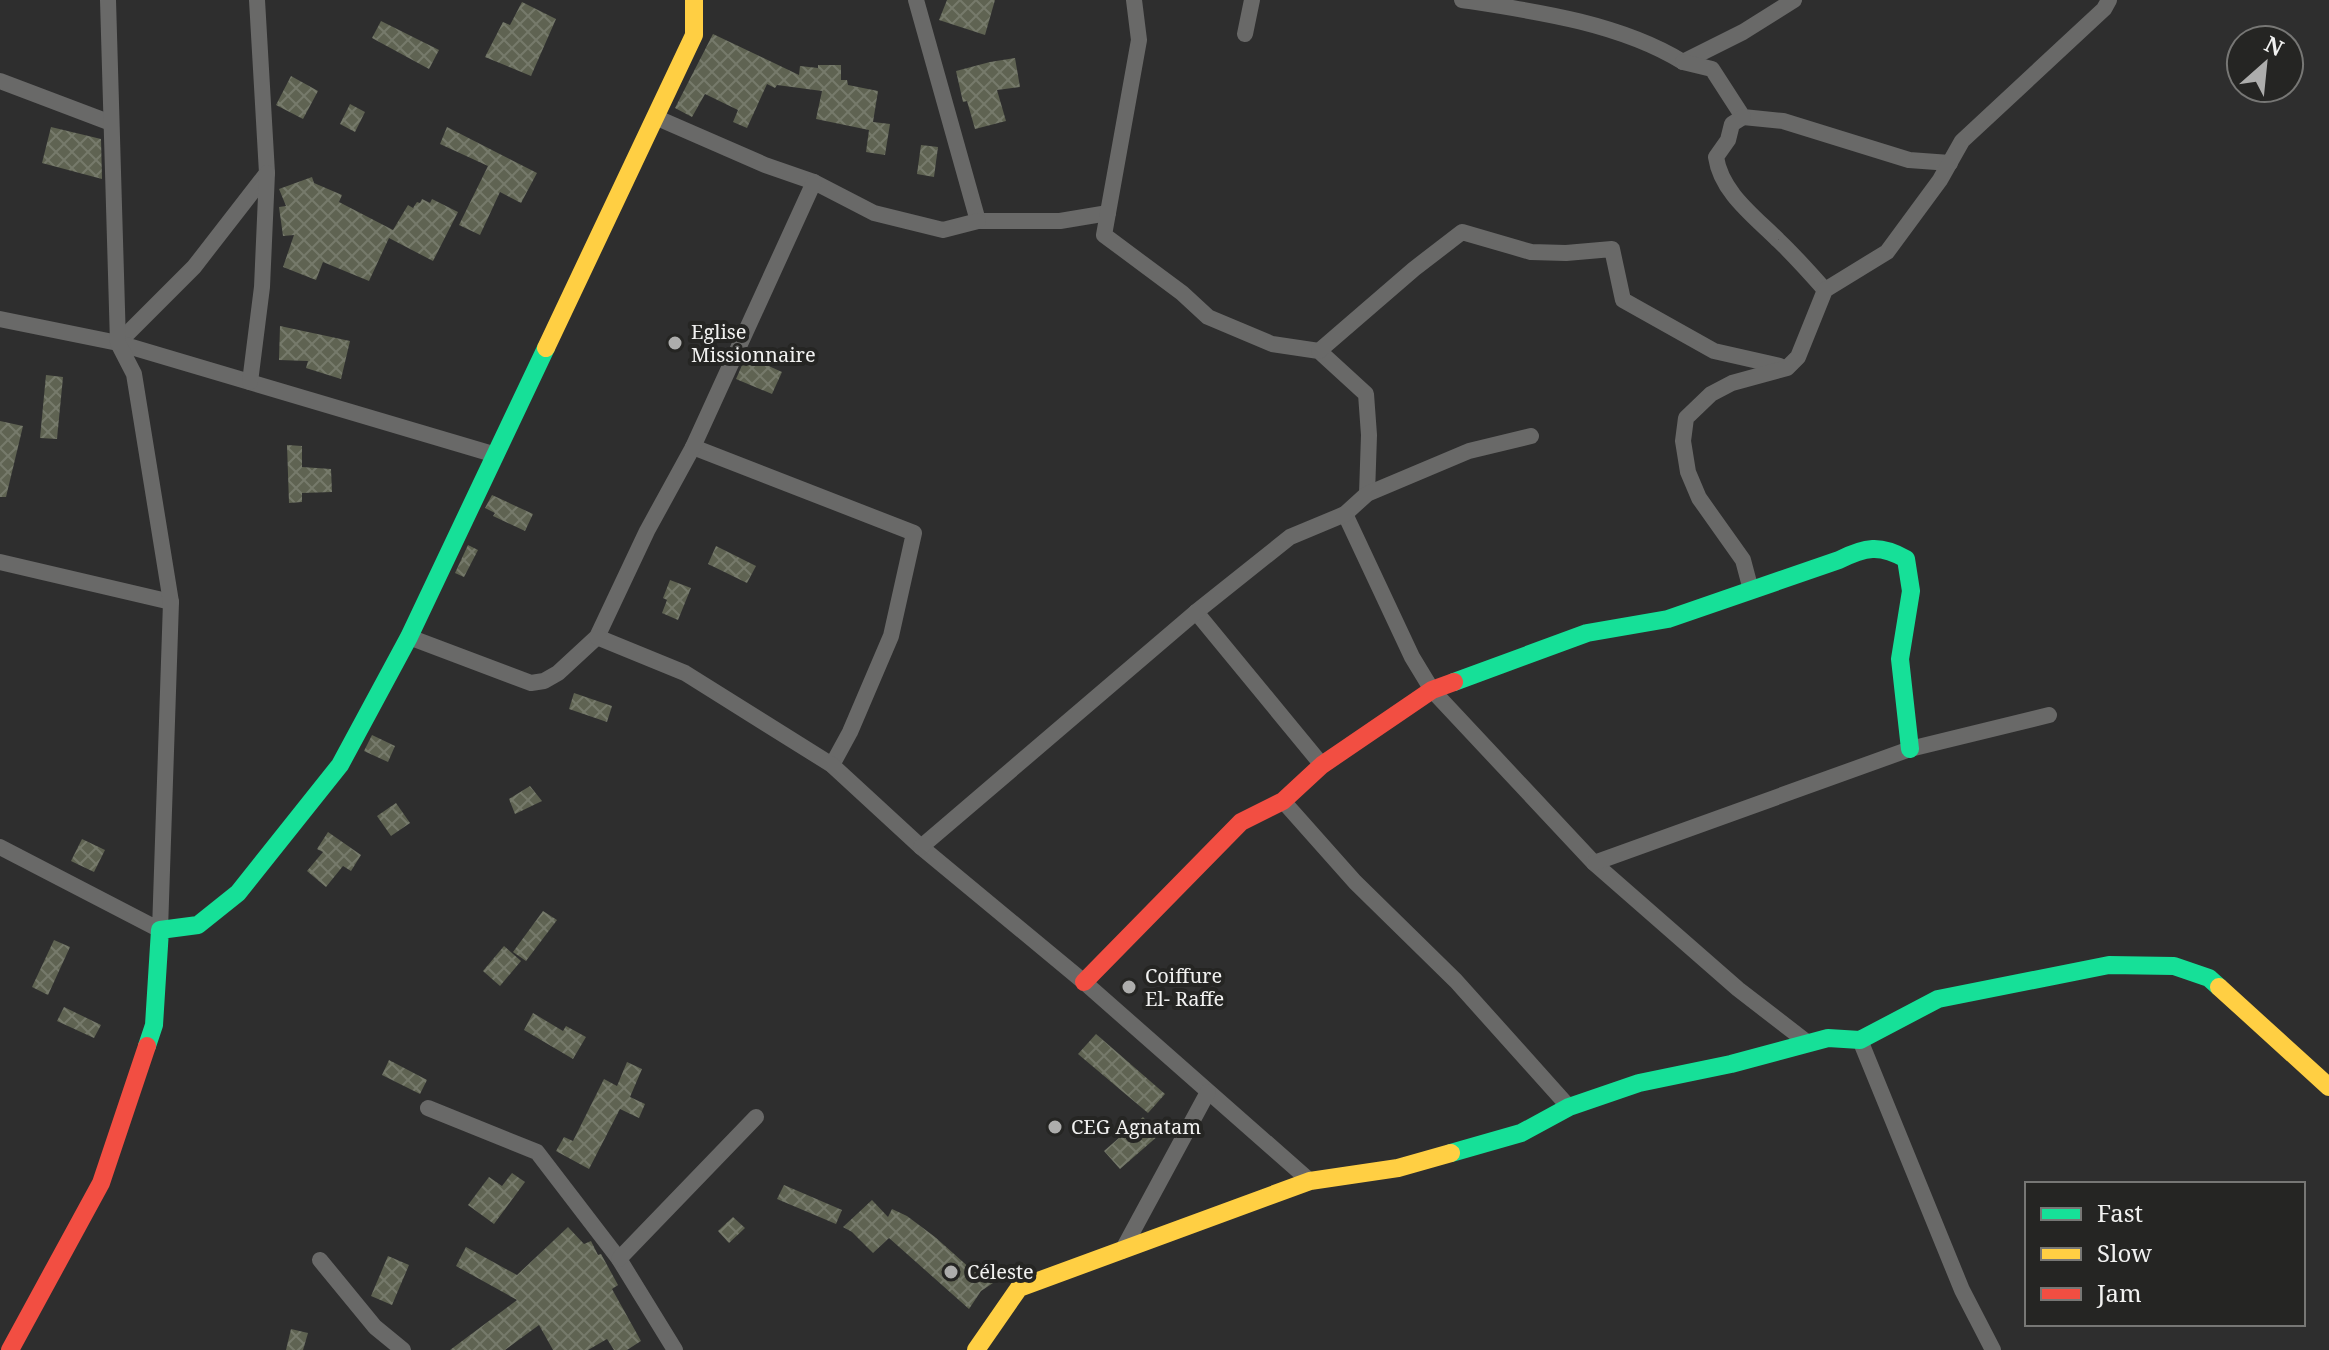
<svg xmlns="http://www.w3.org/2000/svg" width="2329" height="1350" viewBox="0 0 2329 1350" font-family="'Noto Serif',serif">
<defs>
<pattern id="building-cross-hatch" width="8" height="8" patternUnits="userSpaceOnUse" patternTransform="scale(2)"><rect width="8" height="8" fill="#5f6352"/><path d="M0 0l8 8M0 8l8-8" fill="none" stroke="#767a6b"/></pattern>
</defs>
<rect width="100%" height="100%" fill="#2e2e2e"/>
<g fill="url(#building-cross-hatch)">
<polygon points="947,0 995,0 985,35 939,20"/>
<polygon points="522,2 556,19 531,76 485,57 503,22 510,25"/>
<polygon points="381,21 439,50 429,69 372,38"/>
<polygon points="713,34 799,75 800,66 818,68 818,65 841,65 841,80 847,80 848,85 878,91 873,122 890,124 885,155 866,152 869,130 816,119 822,91 777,85 775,88 767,84 747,128 733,122 738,110 705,94 692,117 675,108"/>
<polygon points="1015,58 1020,87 997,90 1006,121 975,129 967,101 963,102 956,71 990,62"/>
<polygon points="291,76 318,91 303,119 276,105"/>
<polygon points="350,104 365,112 355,132 340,124"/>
<polygon points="51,127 101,139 102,179 42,163"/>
<polygon points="447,127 537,173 521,203 500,192 480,235 459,225 488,166 440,144"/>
<polygon points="921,145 938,147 934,177 917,174"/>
<polygon points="312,177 314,183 342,195 339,202 393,230 408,205 413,208 417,202 420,203 422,199 430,203 432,199 458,212 433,261 389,238 369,281 323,262 316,280 283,267 294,235 283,236 279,207 286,206 279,189"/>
<polygon points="280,326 350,341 341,379 306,368 308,361 279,360"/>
<polygon points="746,356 782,372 772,394 736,379"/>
<polygon points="46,375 63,377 57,439 40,438"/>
<polygon points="0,421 23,426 6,497 0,497"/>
<polygon points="287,445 302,446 302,467 331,469 332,492 302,493 302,502 289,503"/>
<polygon points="492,495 533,514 525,531 493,516 495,513 485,508"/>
<polygon points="468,545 478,550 464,577 455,573"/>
<polygon points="716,546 756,566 747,583 708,564"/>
<polygon points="670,580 691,588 678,620 662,613 667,600 663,598"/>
<polygon points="574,693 612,706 607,722 569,709"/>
<polygon points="372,735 395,746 388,762 364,751"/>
<polygon points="530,786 542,801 515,814 509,799"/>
<polygon points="396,803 410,823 391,836 377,816"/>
<polygon points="328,832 361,855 351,871 343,866 326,887 307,871 323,852 317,849"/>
<polygon points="82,839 105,850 94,872 71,861"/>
<polygon points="543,911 557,920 526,961 513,952"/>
<polygon points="54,940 70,947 48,995 32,987"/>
<polygon points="504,946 521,961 500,986 483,971"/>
<polygon points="64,1007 101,1025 94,1038 57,1021"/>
<polygon points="533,1013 563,1031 566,1026 586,1037 573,1059 524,1030"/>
<polygon points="1096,1034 1165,1094 1148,1113 1078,1054"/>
<polygon points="389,1060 427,1080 420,1094 382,1075"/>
<polygon points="627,1062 642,1069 630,1097 645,1104 639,1118 620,1109 589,1169 556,1151 564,1137 573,1141 604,1079 617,1086"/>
<polygon points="1143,1117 1159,1135 1120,1169 1104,1151"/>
<polygon points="512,1173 525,1182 494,1224 468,1205 489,1177 502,1186"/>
<polygon points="784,1185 842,1210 836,1224 777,1199"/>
<polygon points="872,1200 888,1217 892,1209 907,1216 935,1237 972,1270 984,1262 996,1281 981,1291 969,1309 889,1238 873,1253 852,1232 843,1227"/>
<polygon points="733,1217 745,1228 729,1243 718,1231"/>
<polygon points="568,1227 584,1244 591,1241 598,1255 601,1254 618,1285 612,1289 641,1341 627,1350 614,1350 607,1339 588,1350 553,1350 539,1325 505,1350 450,1350 517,1300 456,1266 466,1247 517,1275"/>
<polygon points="388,1256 409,1265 392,1305 371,1296"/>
<polygon points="291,1329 308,1333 303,1350 286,1350"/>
</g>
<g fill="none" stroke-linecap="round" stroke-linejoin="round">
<g stroke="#696968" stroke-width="16">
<polyline points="916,0 978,221 1060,221 1108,213"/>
<polyline points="1134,0 1139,40 1104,235 1182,293 1208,317 1272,344 1319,351 1366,394 1369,435 1367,494"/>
<path d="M1462,0C1534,11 1620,23 1683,62L1743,32L1794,0"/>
<polyline points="1245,34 1252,0"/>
<polyline points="1683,62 1712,69 1743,117 1783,121 1909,160 1950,163"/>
<polyline points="0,81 111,123"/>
<polyline points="655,117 765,165 814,182 874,213 943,230 978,221"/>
<path d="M1743,117L1732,124L1728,140L1716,157C1721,192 1754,216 1778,240C1795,256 1810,273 1825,290"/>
<polyline points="0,319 118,343 194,267 267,173 257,0"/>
<polyline points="118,343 496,455"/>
<polyline points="1319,351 1414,269 1462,232 1531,252 1566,253 1612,249 1623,300 1714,351 1780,366"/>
<polyline points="250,382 262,287 267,173"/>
<polyline points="693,447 914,533 891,636 850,732 832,765"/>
<polyline points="1345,514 1412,657 1432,690 1594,863 1738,989 1808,1043"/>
<polyline points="0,562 171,602"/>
<polyline points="1751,590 1743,560 1699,498 1688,472 1683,441 1686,418 1711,394 1732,383 1787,368 1798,357 1825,290 1887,252 1940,180 1962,141 2104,9 2109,0"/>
<polyline points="1196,612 1322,765"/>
<polyline points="409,637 531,683 544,681 558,673 597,637 647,531 693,447 814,182"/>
<polyline points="597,637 685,673 832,765 921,847 1084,982 1310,1181"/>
<polyline points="1283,801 1355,882 1456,981 1569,1107"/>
<polyline points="0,847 160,930 171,602 134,374 118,343 108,0"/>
<polyline points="921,847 1196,612 1290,537 1345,514 1367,494 1469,451 1531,436"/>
<polyline points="1594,863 1910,749 2049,715"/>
<polyline points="1860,1040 1962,1290 1993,1350"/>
<polyline points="428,1108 537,1152 619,1259 675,1350"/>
<polyline points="1122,1251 1208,1092"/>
<polyline points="619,1259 756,1117"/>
<polyline points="320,1260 375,1327 403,1350"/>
</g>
<g stroke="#16e098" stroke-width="18">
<path d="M1454,682L1587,633L1668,619L1839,560C1865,547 1880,544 1906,559L1911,591L1900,659L1910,749"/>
<polyline points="147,1046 154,1025 160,930 198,925 238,893 340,765 409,637 546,348"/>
<polyline points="1451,1153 1521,1133 1569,1107 1639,1083 1731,1064 1828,1038 1860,1040 1938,999 2109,965 2174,966 2209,978 2219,987"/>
</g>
<g stroke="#ffcf43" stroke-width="18">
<polyline points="546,348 694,35 694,0"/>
<polyline points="2219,987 2329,1087"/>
<polyline points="976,1350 1019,1288 1310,1181 1398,1168 1451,1153"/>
</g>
<g stroke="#f24e42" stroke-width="18">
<polyline points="1084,982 1241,822 1283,801 1322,765 1432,690 1454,682"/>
<polyline points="10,1350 101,1183 147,1046"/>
</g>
</g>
<g fill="#adadac" stroke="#252523" stroke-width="3">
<circle cx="675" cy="343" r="8"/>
<circle cx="1129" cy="987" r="8"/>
<circle cx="1055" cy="1127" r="8"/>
<circle cx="951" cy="1272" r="8"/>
</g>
<g text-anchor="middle" stroke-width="8" stroke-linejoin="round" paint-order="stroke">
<g font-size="20" fill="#f1f1f0" stroke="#252523" text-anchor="start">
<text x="691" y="339">Eglise<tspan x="691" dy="23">Missionnaire</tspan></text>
<text x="1145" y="983">Coiffure<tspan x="1145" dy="23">El- Raffe</tspan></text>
<text x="1071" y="1134">CEG Agnatam</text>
<text x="967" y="1279">Céleste</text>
</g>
</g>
<rect x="2025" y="1182" width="280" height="144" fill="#252523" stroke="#777775" stroke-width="2"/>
<rect x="2041" y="1208" width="40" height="12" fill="#16e098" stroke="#777775" stroke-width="2"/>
<text x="2097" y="1222" font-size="24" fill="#f1f1f0">Fast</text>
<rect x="2041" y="1248" width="40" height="12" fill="#ffcf43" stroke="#777775" stroke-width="2"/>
<text x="2097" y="1262" font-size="24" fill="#f1f1f0">Slow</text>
<rect x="2041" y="1288" width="40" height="12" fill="#f24e42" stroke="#777775" stroke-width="2"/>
<text x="2097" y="1302" font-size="24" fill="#f1f1f0">Jam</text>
<g transform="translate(2265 64) rotate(27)"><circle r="38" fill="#252523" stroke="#777775" stroke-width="2"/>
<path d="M0-6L14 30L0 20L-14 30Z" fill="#adadac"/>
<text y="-12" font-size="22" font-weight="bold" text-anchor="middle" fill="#f1f1f0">N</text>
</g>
</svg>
